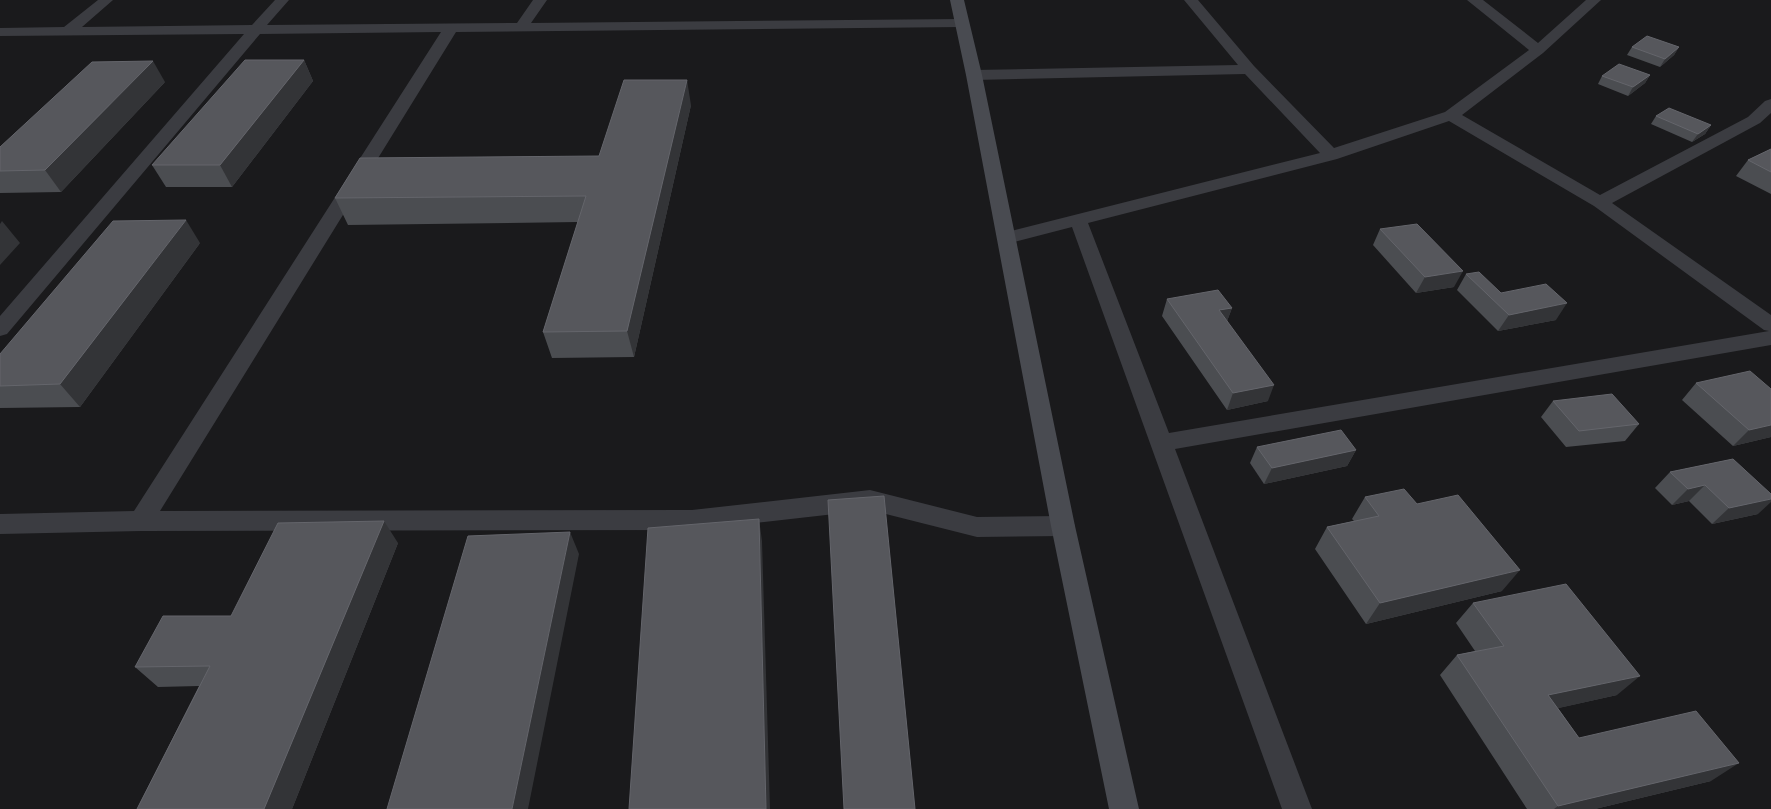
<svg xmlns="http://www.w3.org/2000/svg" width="1771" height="809" viewBox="0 0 1771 809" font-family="Ubuntu,sans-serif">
<rect width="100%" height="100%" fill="#1a1a1c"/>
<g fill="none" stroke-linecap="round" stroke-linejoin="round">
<g fill="#3b3c41" fill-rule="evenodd">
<polygon points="98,0 113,0 82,27 252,25 275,0 289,0 267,25 517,23 533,0 547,0 531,23 962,19 967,20 969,23 967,26 962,27 456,32 160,511 692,510 870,490 977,517 1063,516 1072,519 1075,526 1072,533 1063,536 977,537 870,510 692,530 141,531 0,534 0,514 134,511 441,32 260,34 7,334 0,336 0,316 244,34 0,36 0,28 64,27"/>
<path d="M1184,0H1198L1254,66L1334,148L1445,112L1529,50L1467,0H1483L1538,43L1586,0H1601L1543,53L1462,115L1600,195L1748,117L1765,101L1771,99V113L1760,123L1612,203L1771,315V345L1175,449L1312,809H1282L1072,227L1006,244L999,242L997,238L999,234L1320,153L1245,74L974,80L969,78L966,75L969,72L974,70L1238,65ZM1449,121L1594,206L1764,330L1769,331L1169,433L1088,223L1337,159Z"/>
</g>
<polygon fill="#494b51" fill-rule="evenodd" points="950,0 964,0 982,75 1075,526 1139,809 1109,809 1051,526 966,75"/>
</g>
<g fill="#4b4d51">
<polygon points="1632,47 1679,47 1674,55 1660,67 1627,55"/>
<polygon points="304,60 313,81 232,187 166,187 152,165"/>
<polygon points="1650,75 1645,83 1628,96 1598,84 1602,76"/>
<polygon points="165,82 61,192 0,193 0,147"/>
<polygon points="691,105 634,357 552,358 543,332 578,222 348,225 335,198 599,156"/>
<polygon points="1656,116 1711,125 1705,134 1692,142 1651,124"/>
<polygon points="1771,149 1771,194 1736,176 1748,160"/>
<polygon points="1380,229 1454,287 1416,293 1373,245"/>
<polygon points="200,243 80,407 0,408 0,354"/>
<polygon points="1466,274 1501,293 1556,320 1498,331 1457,290"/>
<polygon points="1167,299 1232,308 1227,321 1268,401 1227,410 1162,316"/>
<polygon points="1696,383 1771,437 1733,446 1682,400"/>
<polygon points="1553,401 1639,424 1625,441 1566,447 1541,417"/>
<polygon points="1257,447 1356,450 1347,466 1264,484 1250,463"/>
<polygon points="1733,459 1758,514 1712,524 1689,501 1672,505 1655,488 1670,472"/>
<polygon points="1365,497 1417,504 1502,591 1366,624 1315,549 1327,527 1354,521 1352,519"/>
<polygon points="398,543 292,809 137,809 199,686 158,687 135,667 231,616"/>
<polygon points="1473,603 1617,695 1558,708 1579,738 1711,781 1595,809 1527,809 1440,675 1457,655 1475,651 1456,623"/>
</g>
<g fill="#333437">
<polygon points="1679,47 1674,55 1660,67 1665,59"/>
<polygon points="304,60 313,81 232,187 220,165"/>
<polygon points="153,61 165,82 61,192 45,170"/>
<polygon points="1650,75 1645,83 1628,96 1633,87"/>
<polygon points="687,80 691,105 634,357 627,331"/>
<polygon points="1711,125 1705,134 1692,142 1698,134"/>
<polygon points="186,220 200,243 80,407 60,384"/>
<polygon points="2,221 20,243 0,265 0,224"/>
<polygon points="1463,271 1454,287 1416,293 1425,277"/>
<polygon points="1567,303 1556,320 1498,331 1509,315"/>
<polygon points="1232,308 1226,324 1219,310"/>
<polygon points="1274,385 1268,401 1227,410 1233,393"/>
<polygon points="1771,425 1771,437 1733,446 1749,430"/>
<polygon points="1356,450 1347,466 1264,484 1272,468"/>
<polygon points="1705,485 1689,501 1672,505 1688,489"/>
<polygon points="1771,499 1771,502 1758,514 1712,524 1729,508"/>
<polygon points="759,519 762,541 770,809 766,809"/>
<polygon points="384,521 398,543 292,809 264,809"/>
<polygon points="570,532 579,554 528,809 512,809"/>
<polygon points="1520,570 1502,591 1366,624 1380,603"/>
<polygon points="1640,676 1617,695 1528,715 1548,695"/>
<polygon points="1739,763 1711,781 1595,809 1554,809 1558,806"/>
</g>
<g fill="#56575c" stroke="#64656b">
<polygon points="1647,36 1679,47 1665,59 1632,47"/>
<polygon points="245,60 304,60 220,165 152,165"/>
<polygon points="153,61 45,170 0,171 0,147 92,62"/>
<polygon points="1619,64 1650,75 1633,87 1602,76"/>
<polygon points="624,80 687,80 627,331 543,332 586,196 335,198 360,158 599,156"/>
<polygon points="1669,108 1711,125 1698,134 1656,116"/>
<polygon points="1771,149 1771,172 1748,160"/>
<polygon points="186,220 60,384 0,386 0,354 113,221"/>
<polygon points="1417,224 1463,271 1425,277 1380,229"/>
<polygon points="1479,272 1501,293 1546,284 1567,303 1509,315 1466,274"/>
<polygon points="1218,290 1232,308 1219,310 1274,385 1233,393 1167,299"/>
<polygon points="1750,371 1771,389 1771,425 1749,430 1696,383"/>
<polygon points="1612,394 1639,424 1579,431 1553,401"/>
<polygon points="1341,430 1356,450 1272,468 1257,447"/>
<polygon points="1733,459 1771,494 1771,499 1729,508 1705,485 1688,489 1670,472"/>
<polygon points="1404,489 1417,504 1458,495 1520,570 1380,603 1327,527 1379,516 1365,497"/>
<polygon points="884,496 915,809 844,809 828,500"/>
<polygon points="759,519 766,809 629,809 648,528"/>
<polygon points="384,521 264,809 137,809 210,666 135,667 163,616 231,616 278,523"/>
<polygon points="570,532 512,809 387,809 468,536"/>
<polygon points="1566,584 1640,676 1548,695 1579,738 1696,711 1739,763 1558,806 1457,655 1504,646 1473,603"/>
</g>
</svg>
